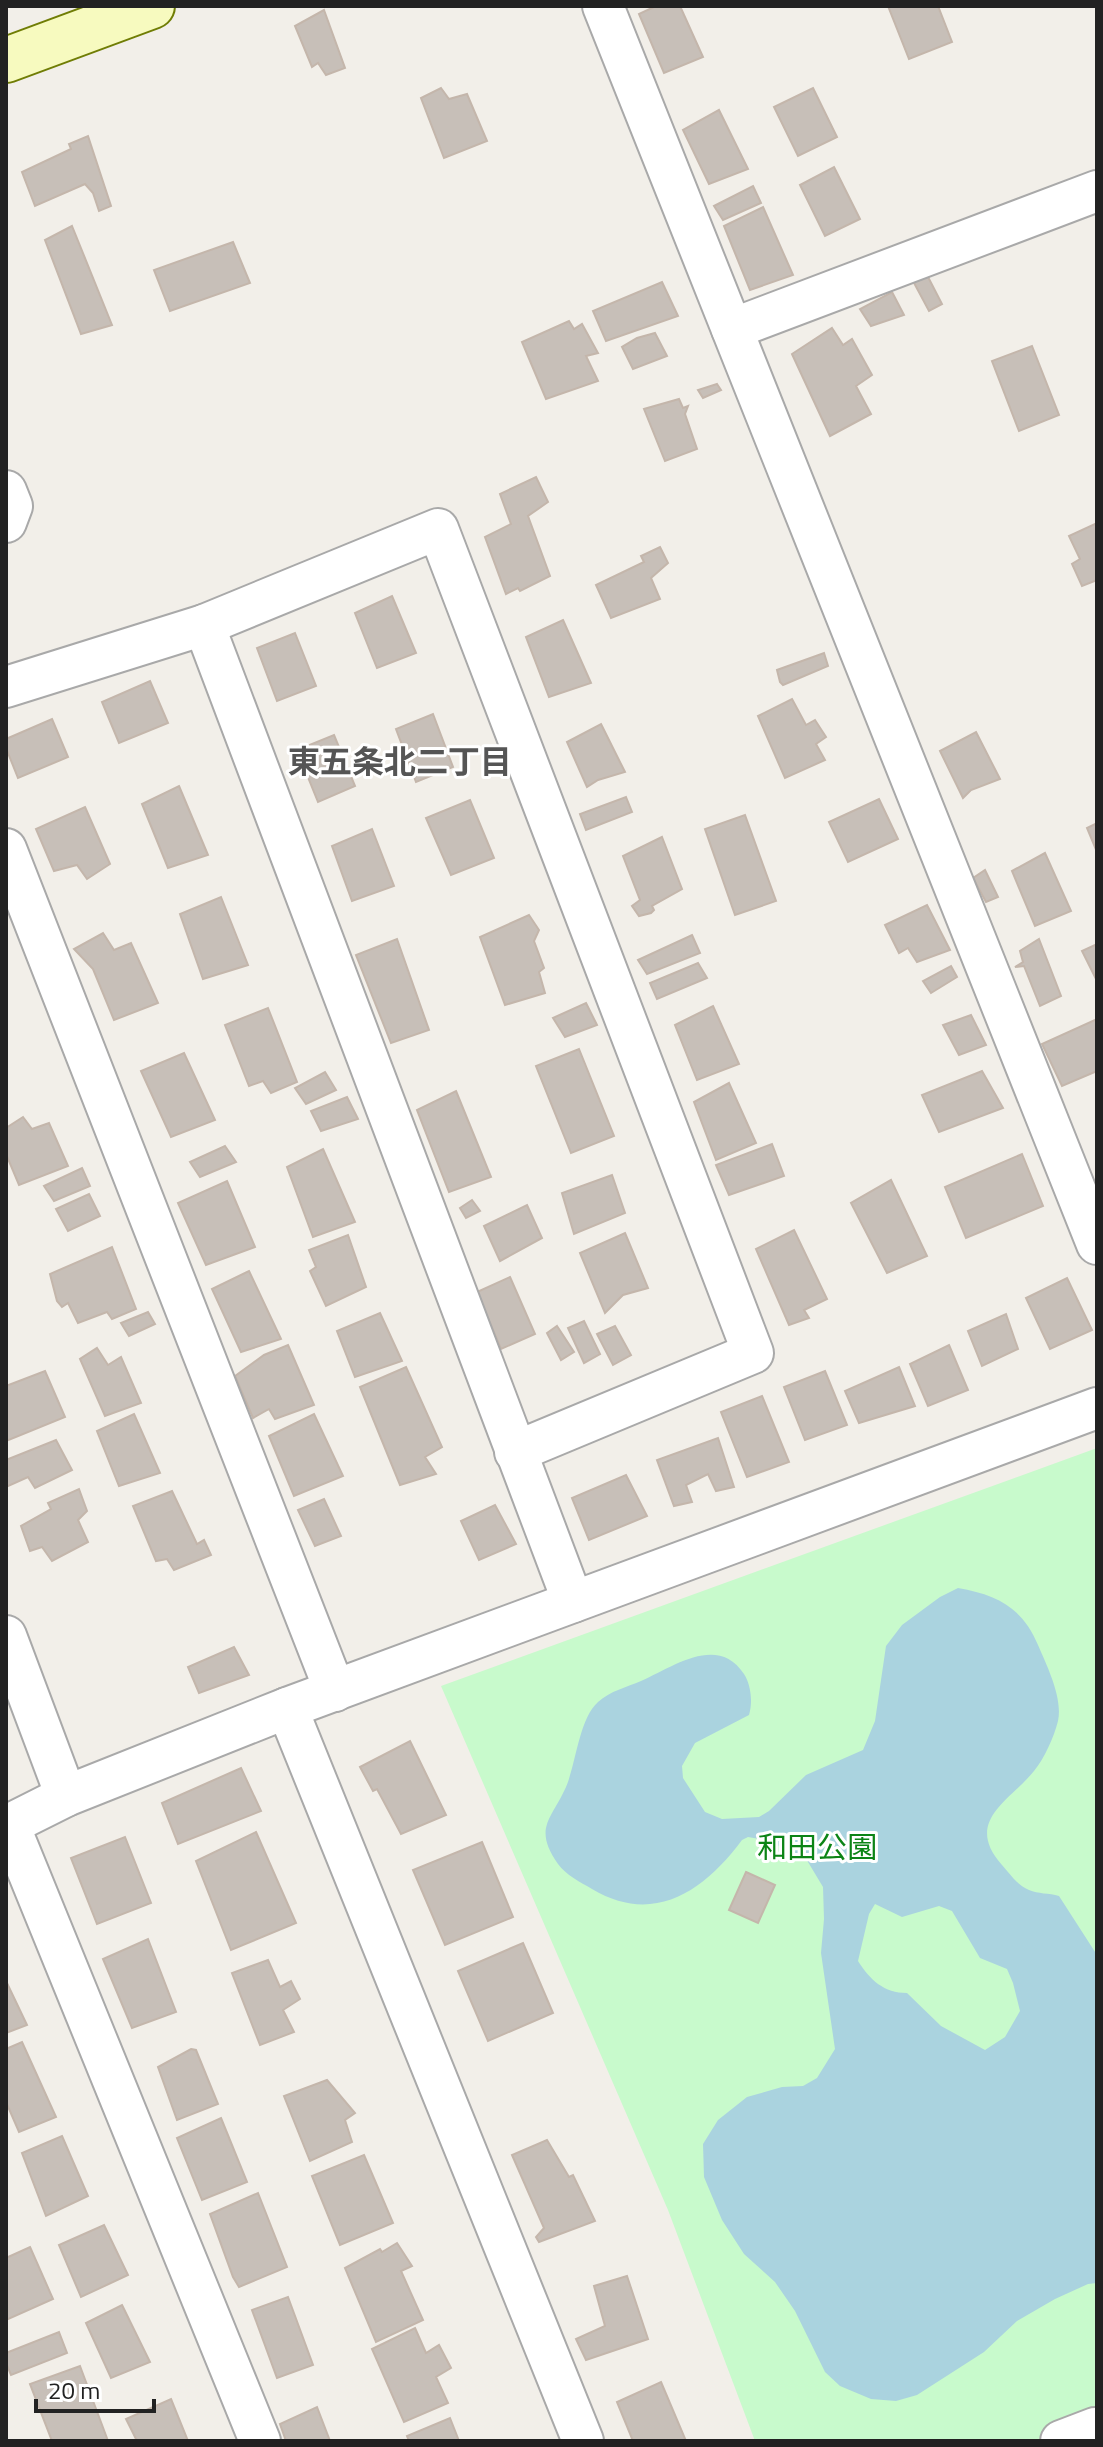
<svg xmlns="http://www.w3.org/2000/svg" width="1103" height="2447" viewBox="0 0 1103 2447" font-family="'Titillium Web','Noto Sans JP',sans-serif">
<rect width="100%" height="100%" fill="#f2efe9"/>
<polygon fill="#c8facc" points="1097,1448 1097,2441 755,2441 668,2210 441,1686"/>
<path fill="#aad3df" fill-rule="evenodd" d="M958,1588C997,1595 1022,1607 1038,1645C1047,1666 1063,1698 1058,1721C1054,1737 1044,1759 1034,1771C1010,1801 963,1821 1002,1865C1010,1874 1018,1886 1029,1890C1038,1894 1049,1893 1059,1896L1097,1955V2283L1088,2284L1055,2299L1017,2321L984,2352L917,2395L896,2401L871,2399L840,2386L825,2372L795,2311L775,2282L744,2254L722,2220L704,2177L703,2144L718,2120L747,2097L782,2087L803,2086L817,2078L835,2049L821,1953L824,1919L823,1887L805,1857L765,1840L748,1837L742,1840C704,1891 654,1926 592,1889C580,1882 566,1875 558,1864C533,1828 551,1820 566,1787C576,1764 579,1719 598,1702C610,1691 627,1687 641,1681C674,1666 718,1634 744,1674C751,1685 753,1702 749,1715L695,1743L682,1766L683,1778L705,1812L722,1819L759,1817L769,1811L806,1775L863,1750L875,1721L886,1646L902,1625L940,1597ZM875,1904L902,1917L939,1906L952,1911L980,1958L1007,1969L1013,1983L1020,2011L1005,2037L985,2050L941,2026L907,1993C884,1993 870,1980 858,1961L869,1914Z"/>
<g fill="#c7bfb8" stroke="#c4b6ab" stroke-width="2">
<polygon points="656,6 680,6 703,57 664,73 639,14"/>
<polygon points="888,6 938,6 952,42 909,59"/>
<polygon points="324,10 345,68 326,75 318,63 312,67 295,26"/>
<polygon points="441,88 449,99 467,94 487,141 444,158 421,98"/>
<polygon points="813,88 837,137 798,156 774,107"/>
<polygon points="719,110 748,169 709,184 683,130"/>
<polygon points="88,136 111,206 99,211 93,193 85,184 35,206 22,172 71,149 69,144"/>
<polygon points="834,167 860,219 825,236 800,185"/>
<polygon points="753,186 761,203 723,220 714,206"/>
<polygon points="763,207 793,275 750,290 724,226"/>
<polygon points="72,226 112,325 81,334 45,240"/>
<polygon points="233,242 250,283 170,311 154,270"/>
<polygon points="927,275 942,304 929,311 913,281"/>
<polygon points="662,282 678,316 606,341 593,311"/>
<polygon points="892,292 904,315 871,326 860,309"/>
<polygon points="569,321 574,329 582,324 598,353 586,356 598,381 546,399 522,342"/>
<polygon points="832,328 843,345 852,339 872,375 856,386 871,414 830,436 792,354"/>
<polygon points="655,333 667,356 633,369 622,347 637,338"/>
<polygon points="1032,346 1059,415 1019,431 992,361"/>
<polygon points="717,384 721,390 703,398 698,390"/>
<polygon points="679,399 683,408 688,406 685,414 697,449 665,461 644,409"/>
<polygon points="536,477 548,502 528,516 550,576 520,591 518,588 506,594 485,537 511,524 500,494"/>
<polygon points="1097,523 1097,580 1082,586 1072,564 1080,559 1069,536"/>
<polygon points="660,547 668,563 651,578 660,599 611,618 596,585 644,562 641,556"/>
<polygon points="392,596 416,653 377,668 355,613"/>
<polygon points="563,620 591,683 549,697 526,637"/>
<polygon points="295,633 316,686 277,701 257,648"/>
<polygon points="824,653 828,666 783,685 780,682 777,670"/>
<polygon points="150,681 168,723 119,743 102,702"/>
<polygon points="792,699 806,725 815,720 826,737 816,744 825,760 785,778 758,716"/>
<polygon points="433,714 453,767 416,782 396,729"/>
<polygon points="52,719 68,757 18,778 6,748 6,739"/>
<polygon points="601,724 625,772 598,780 587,787 567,742"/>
<polygon points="976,732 1000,779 971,790 963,798 940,751"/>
<polygon points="334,735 355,786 318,802 297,750"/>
<polygon points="179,786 208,855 168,868 142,804"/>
<polygon points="626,797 632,812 586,830 580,814"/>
<polygon points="879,799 898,839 848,862 829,822"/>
<polygon points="470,800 494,858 451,875 426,818"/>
<polygon points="85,807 110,864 87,879 77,865 54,871 36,829"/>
<polygon points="745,815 776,901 735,915 705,829"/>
<polygon points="1097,823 1097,852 1087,828"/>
<polygon points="372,829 394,886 352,901 332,846"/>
<polygon points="662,837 682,889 652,906 654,910 651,913 639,916 632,906 640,900 623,856"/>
<polygon points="1045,853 1071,911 1035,926 1012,871"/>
<polygon points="985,870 998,897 986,902 973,878"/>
<polygon points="221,897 248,965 203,979 180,914"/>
<polygon points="927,905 950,950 917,962 908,948 899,953 885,925"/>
<polygon points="529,915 539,930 534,941 544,968 539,972 545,993 505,1005 480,937"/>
<polygon points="103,933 114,950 131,943 158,1003 114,1020 93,969 74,949"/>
<polygon points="692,935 700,953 647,974 638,960"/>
<polygon points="397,939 429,1030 391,1043 356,955"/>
<polygon points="1039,939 1061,996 1040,1006 1024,966 1015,967 1023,962 1020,951"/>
<polygon points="1097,944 1097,981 1082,951"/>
<polygon points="698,963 707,978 657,999 650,983"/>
<polygon points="951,966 957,977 931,993 923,981"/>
<polygon points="586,1003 597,1025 565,1037 553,1018"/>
<polygon points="713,1006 739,1064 697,1080 675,1025"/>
<polygon points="268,1008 297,1082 271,1093 263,1081 249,1086 225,1025"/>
<polygon points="971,1015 986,1045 959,1055 943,1025"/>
<polygon points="1097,1019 1097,1071 1062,1086 1042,1044"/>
<polygon points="579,1049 614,1136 571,1153 536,1066"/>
<polygon points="184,1053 215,1120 171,1137 141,1071"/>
<polygon points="982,1071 1003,1108 939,1132 922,1095"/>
<polygon points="325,1072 336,1090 306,1104 295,1088"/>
<polygon points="729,1083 756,1143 716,1160 694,1102"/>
<polygon points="456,1091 491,1177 449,1192 417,1110"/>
<polygon points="347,1097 358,1119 321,1131 311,1111"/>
<polygon points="23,1117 32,1129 49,1123 68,1166 19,1185 6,1154 6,1128"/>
<polygon points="772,1144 784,1176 729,1195 716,1165"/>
<polygon points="225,1146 236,1162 200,1177 190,1162"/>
<polygon points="323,1149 355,1222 313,1237 287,1167"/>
<polygon points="1022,1154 1043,1206 966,1238 945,1187"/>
<polygon points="82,1168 90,1186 54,1201 44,1186"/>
<polygon points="612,1175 625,1213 574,1234 562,1193"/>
<polygon points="891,1180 927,1256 887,1273 851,1203"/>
<polygon points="227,1181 255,1247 206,1265 178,1203"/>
<polygon points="89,1194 100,1216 68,1231 56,1209"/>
<polygon points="472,1200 480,1211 466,1218 460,1208"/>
<polygon points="527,1205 542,1238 500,1261 484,1226"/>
<polygon points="794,1230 827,1299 804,1310 809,1318 789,1325 756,1249"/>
<polygon points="625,1233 648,1288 623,1295 605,1313 580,1253"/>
<polygon points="348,1235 366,1287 326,1306 310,1271 316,1267 309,1250"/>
<polygon points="112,1247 136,1309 112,1319 107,1312 78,1323 68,1303 62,1307 57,1301 50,1274"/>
<polygon points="249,1271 281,1339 241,1352 212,1289"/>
<polygon points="510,1277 535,1334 501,1349 477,1292"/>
<polygon points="1067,1278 1092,1330 1050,1349 1026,1298"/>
<polygon points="148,1312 155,1324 129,1336 121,1323"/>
<polygon points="380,1313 402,1361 355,1377 337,1331"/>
<polygon points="1006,1314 1018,1349 982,1366 968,1331"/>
<polygon points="584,1321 600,1354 584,1363 568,1328"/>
<polygon points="557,1326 574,1352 561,1360 547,1333"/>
<polygon points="615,1326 631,1355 613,1365 597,1334"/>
<polygon points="288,1345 314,1405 275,1419 269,1409 253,1418 235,1376 264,1355"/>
<polygon points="949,1345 968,1390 928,1406 910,1364"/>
<polygon points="97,1348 108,1365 121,1357 141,1403 105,1416 80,1359"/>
<polygon points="406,1367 442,1447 425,1457 436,1474 400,1485 360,1387"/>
<polygon points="899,1367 915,1406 859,1423 845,1391"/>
<polygon points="45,1371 65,1417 6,1441 6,1386"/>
<polygon points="825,1371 847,1425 805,1440 784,1387"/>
<polygon points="762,1396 789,1462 747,1477 721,1412"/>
<polygon points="134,1414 160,1473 119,1486 97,1431"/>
<polygon points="314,1414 343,1476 294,1496 269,1436"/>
<polygon points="718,1438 734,1487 716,1491 708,1474 686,1485 692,1502 674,1506 657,1460"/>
<polygon points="56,1440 72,1470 35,1488 28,1477 6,1487 6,1460"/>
<polygon points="626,1475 647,1516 589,1540 572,1498"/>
<polygon points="79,1489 87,1511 78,1520 88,1542 52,1561 42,1547 30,1551 21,1526 51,1509 48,1503"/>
<polygon points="172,1491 197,1544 204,1540 211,1555 174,1570 167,1559 156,1561 133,1506"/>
<polygon points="324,1499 341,1536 315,1546 298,1510"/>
<polygon points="495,1505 516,1544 479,1560 461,1521"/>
<polygon points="234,1647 249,1675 199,1693 188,1667"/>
<polygon points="410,1741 446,1815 401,1834 377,1789 373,1791 360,1767"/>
<polygon points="241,1768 261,1811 178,1844 162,1803"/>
<polygon points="256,1832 296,1923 231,1950 196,1861"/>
<polygon points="125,1837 151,1903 97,1924 71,1858"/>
<polygon points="482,1842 513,1917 445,1945 413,1870"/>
<polygon points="746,1872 775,1885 758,1923 729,1910"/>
<polygon points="148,1939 176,2012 132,2028 103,1959"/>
<polygon points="523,1943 553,2013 488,2041 458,1971"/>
<polygon points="268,1960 280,1987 291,1981 300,1999 283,2010 294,2032 260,2045 232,1973"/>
<polygon points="6,1981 27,2025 6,2033"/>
<polygon points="22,2042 56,2117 19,2132 6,2102 6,2049"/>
<polygon points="191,2049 196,2050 218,2104 177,2120 158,2067"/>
<polygon points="327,2080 355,2113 345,2120 352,2142 310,2161 284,2096"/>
<polygon points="221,2118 247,2182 202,2200 177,2138"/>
<polygon points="62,2136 88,2196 46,2216 22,2153"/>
<polygon points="547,2140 569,2177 573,2175 595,2221 539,2242 536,2237 544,2228 512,2155"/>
<polygon points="364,2155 393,2223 340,2245 312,2176"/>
<polygon points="258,2193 287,2267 239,2287 233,2277 210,2214"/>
<polygon points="104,2225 128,2275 81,2297 59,2245"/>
<polygon points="397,2243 412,2266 401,2271 423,2320 376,2342 345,2268 380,2249 382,2252"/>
<polygon points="30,2247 53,2299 6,2320 6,2258"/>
<polygon points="627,2276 648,2339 586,2360 576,2339 605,2326 594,2286"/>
<polygon points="288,2297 313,2365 277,2378 252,2310"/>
<polygon points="122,2305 150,2362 111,2378 86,2323"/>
<polygon points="415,2328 426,2353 439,2345 451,2368 436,2377 448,2403 404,2422 372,2349"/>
<polygon points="59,2332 67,2353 11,2375 6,2363 6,2353"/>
<polygon points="80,2366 108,2441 52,2441 30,2384"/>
<polygon points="661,2382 686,2441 633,2441 617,2402"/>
<polygon points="171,2399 188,2441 137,2441 126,2419"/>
<polygon points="317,2407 330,2441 286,2441 280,2424"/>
<polygon points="450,2418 459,2441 409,2441 407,2436"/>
</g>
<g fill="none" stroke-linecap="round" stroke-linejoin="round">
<defs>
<g id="street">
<polyline points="603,6 1097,1244"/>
<polyline points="732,329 1097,191"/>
<polyline points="6,491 12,506 6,522"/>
<polyline points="204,625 573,1602"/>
<polyline points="6,687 204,625 438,529 753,1353 515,1452"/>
<polyline points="6,849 335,1691"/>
<polyline points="6,1636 66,1796"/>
<polyline points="287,1708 583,2441"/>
<polyline points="9,1825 260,2441"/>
<polyline points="6,1826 66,1796 287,1708 1097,1408"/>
<polyline points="1061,2441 1095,2428"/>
</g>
<polyline id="secondary" points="6,60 152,6"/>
</defs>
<use href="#street" stroke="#a9a9a9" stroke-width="44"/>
<use href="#secondary" stroke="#707d05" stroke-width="48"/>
<use href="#street" stroke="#fff" stroke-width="40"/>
<use href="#secondary" stroke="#f7fabf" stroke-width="44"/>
</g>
<g text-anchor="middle" stroke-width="6" stroke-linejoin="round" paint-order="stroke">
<g font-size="30" fill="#0c8416" stroke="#fff">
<text x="817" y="1858">和田公園</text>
</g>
<g font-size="32" font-weight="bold" fill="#555" stroke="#fff">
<text x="400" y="773">東五条北二丁目</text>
</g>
</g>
<rect width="1103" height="2447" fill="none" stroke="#222222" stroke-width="16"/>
<path d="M36 2399v12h118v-12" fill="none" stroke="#222222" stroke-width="4"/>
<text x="48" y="2399" font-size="24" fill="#222222" stroke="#ffffff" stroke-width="6" paint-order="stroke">20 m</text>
</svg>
